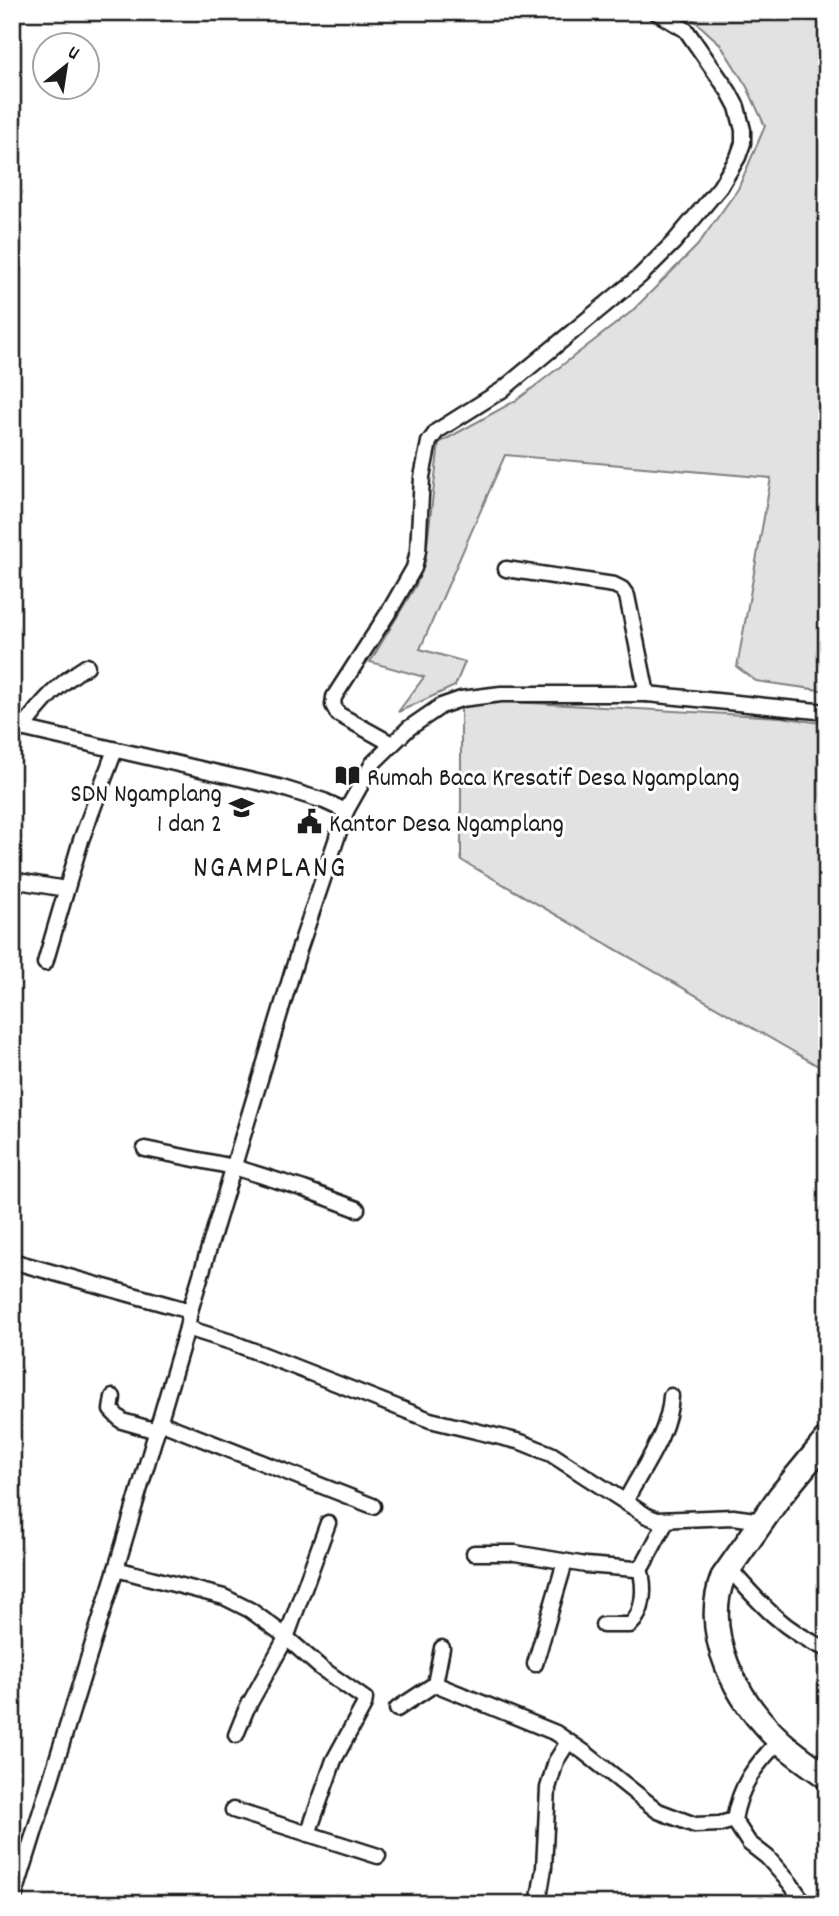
<svg xmlns="http://www.w3.org/2000/svg" width="839" height="1916" viewBox="0 0 839 1916" font-family="Dekko,sans-serif">
<rect width="100%" height="100%" fill="#fff"/>
<filter id="ink" filterUnits="userSpaceOnUse"><feTurbulence type="fractalNoise" baseFrequency=".0143" numOctaves="2"/><feDisplacementMap in="SourceGraphic" scale="14" xChannelSelector="R" yChannelSelector="G"/><feConvolveMatrix kernelMatrix="1 2 1 2 8 2 1 2 1" color-interpolation-filters="sRGB"/></filter>
<g filter="url(#ink)">
<g fill="#e2e2e2" stroke="#7f7f7f" stroke-width="2">
<polygon points="685,12 827,12 827,691 756,681 737,667 771,478 505,455 420,649 465,662 455,686 398,712 424,677 370,662 416,585 425,562 439,443 517,400 631,312 697,246 738,189 765,126 747,87 720,44"/>
<polygon points="461,699 781,717 827,724 827,1071 461,860"/>
</g>
<g fill="none" stroke-linecap="round" stroke-linejoin="round">
<defs>
<g id="minor">
<polyline points="506,569 614,585 622,589 627,596 647,694"/>
<polyline points="12,726 279,787 324,801 346,811 373,763 409,728 441,706 461,699 501,694 647,694 827,712"/>
<path d="M22,729C41,703 59,683 87,666"/>
<polyline points="392,744 338,714 333,705 334,697 390,610 414,568 418,551 422,477 429,442 437,431 502,390 640,276 674,242 720,187 738,157 743,143 743,130 737,107 729,92 686,30 656,12"/>
<polyline points="12,880 66,889"/>
<polyline points="45,963 81,840 115,750"/>
<polyline points="145,1149 234,1167 304,1189 357,1209"/>
<polyline points="12,1261 190,1311"/>
<polyline points="187,1328 231,1342 430,1420 521,1442 551,1454 647,1516 657,1520 733,1517 763,1521"/>
<polyline points="113,1397 111,1410 122,1421 157,1431"/>
<polyline points="159,1422 373,1506"/>
<path d="M625,1502C642,1468 669,1435 671,1396"/>
<polyline points="474,1553 515,1553 586,1565 635,1569 643,1565 667,1520"/>
<path d="M729,1568C758,1602 785,1632 827,1649"/>
<polyline points="116,1569 224,1597 250,1610 280,1632 321,1668 365,1699 364,1705 334,1760 308,1834"/>
<path d="M603,1625H630C645,1612 645,1586 640,1568"/>
<polyline points="442,1648 435,1684 556,1733 584,1752 658,1811 695,1825 720,1824 734,1820"/>
<polyline points="535,1664 565,1562"/>
<polyline points="397,1709 435,1684"/>
<polyline points="236,1735 246,1710 286,1638 328,1523"/>
<path d="M780,1740C755,1765 740,1785 734,1820L749,1843L767,1857L790,1883L805,1904"/>
<polyline points="233,1810 378,1856"/>
<polyline points="12,1904 116,1569 187,1328 190,1311 299,950 346,811"/>
<polyline points="538,1904 544,1868 548,1788 556,1761 568,1742"/>
</g>
<path id="primary" d="M827,1439L780,1496L723,1577C701,1635 737,1701 780,1741C794,1754 811,1765 827,1777"/>
</defs>
<use href="#minor" stroke="#1c1c1c" stroke-width="19"/>
<use href="#primary" stroke="#1c1c1c" stroke-width="28"/>
<use href="#minor" stroke="#fff" stroke-width="14"/>
<use href="#primary" stroke="#fff" stroke-width="23"/>
</g>
</g>
<defs>
<symbol id="library-bare" viewBox="-9 -9 18 18"><path d="M-6-4Q-3-5.5-.7-3.5V5Q-3 3-6 4ZM6-4Q3-5.5 .7-3.5V5Q3 3 6 4Z" fill="#1c1c1c" stroke="#fff" stroke-width="2.5" paint-order="stroke"/></symbol>
<symbol id="school-bare" viewBox="-9 -9 18 18"><path d="M0-5L7-2L0 1L-7-2ZM-4 1L0 2.5L4 1V4Q0 6-4 4Z" fill="#1c1c1c" stroke="#fff" stroke-width="2.5" paint-order="stroke"/></symbol>
<symbol id="civic-bare" viewBox="-9 -9 18 18"><path d="M-.6-6.5H3V-4.5H.6V-3L4-1V1h2V6H-6V1h2V-1L-.6-3ZM-1.2 2.5V6h2.4V2.5Z" fill="#1c1c1c" stroke="#fff" stroke-width="2.5" paint-order="stroke"/></symbol>
</defs>
<g fill-rule="evenodd">
<use href="#library-bare" x="330" y="758" width="35" height="35"/>
<use href="#school-bare" x="224" y="790" width="35" height="35"/>
<use href="#civic-bare" x="292" y="804" width="35" height="35"/>
</g>
<g text-anchor="middle" stroke-width="6" stroke-linejoin="round" paint-order="stroke">
<g font-size="26" fill="#1c1c1c" stroke="#fff" text-anchor="start">
<text x="367" y="785">Rumah Baca Kresatif Desa Ngamplang</text>
<text x="222" y="801" text-anchor="end">SDN Ngamplang<tspan x="222" dy="30">1 dan 2</tspan></text>
<text x="329" y="831">Kantor Desa Ngamplang</text>
</g>
<g font-size="30" letter-spacing="2" fill="#1c1c1c" stroke="#fff">
<text x="270" y="876">NGAMPLANG</text>
</g>
</g>
<rect width="839" height="1916" fill="none" stroke="#fff" stroke-width="42"/>
<rect x="21" y="21" width="797" height="1874" fill="none" stroke="#1c1c1c" stroke-width="2.5" filter="url(#ink)"/>
<g transform="translate(66 66) rotate(30)"><circle r="33" fill="#ffffff" stroke="#a4a4a4" stroke-width="2"/>
<path d="M0-5L12 26L0 18L-12 26Z" fill="#1c1c1c"/>
<text y="-10" font-size="19" font-weight="bold" text-anchor="middle" fill="#1c1c1c">U</text>
</g>
</svg>
